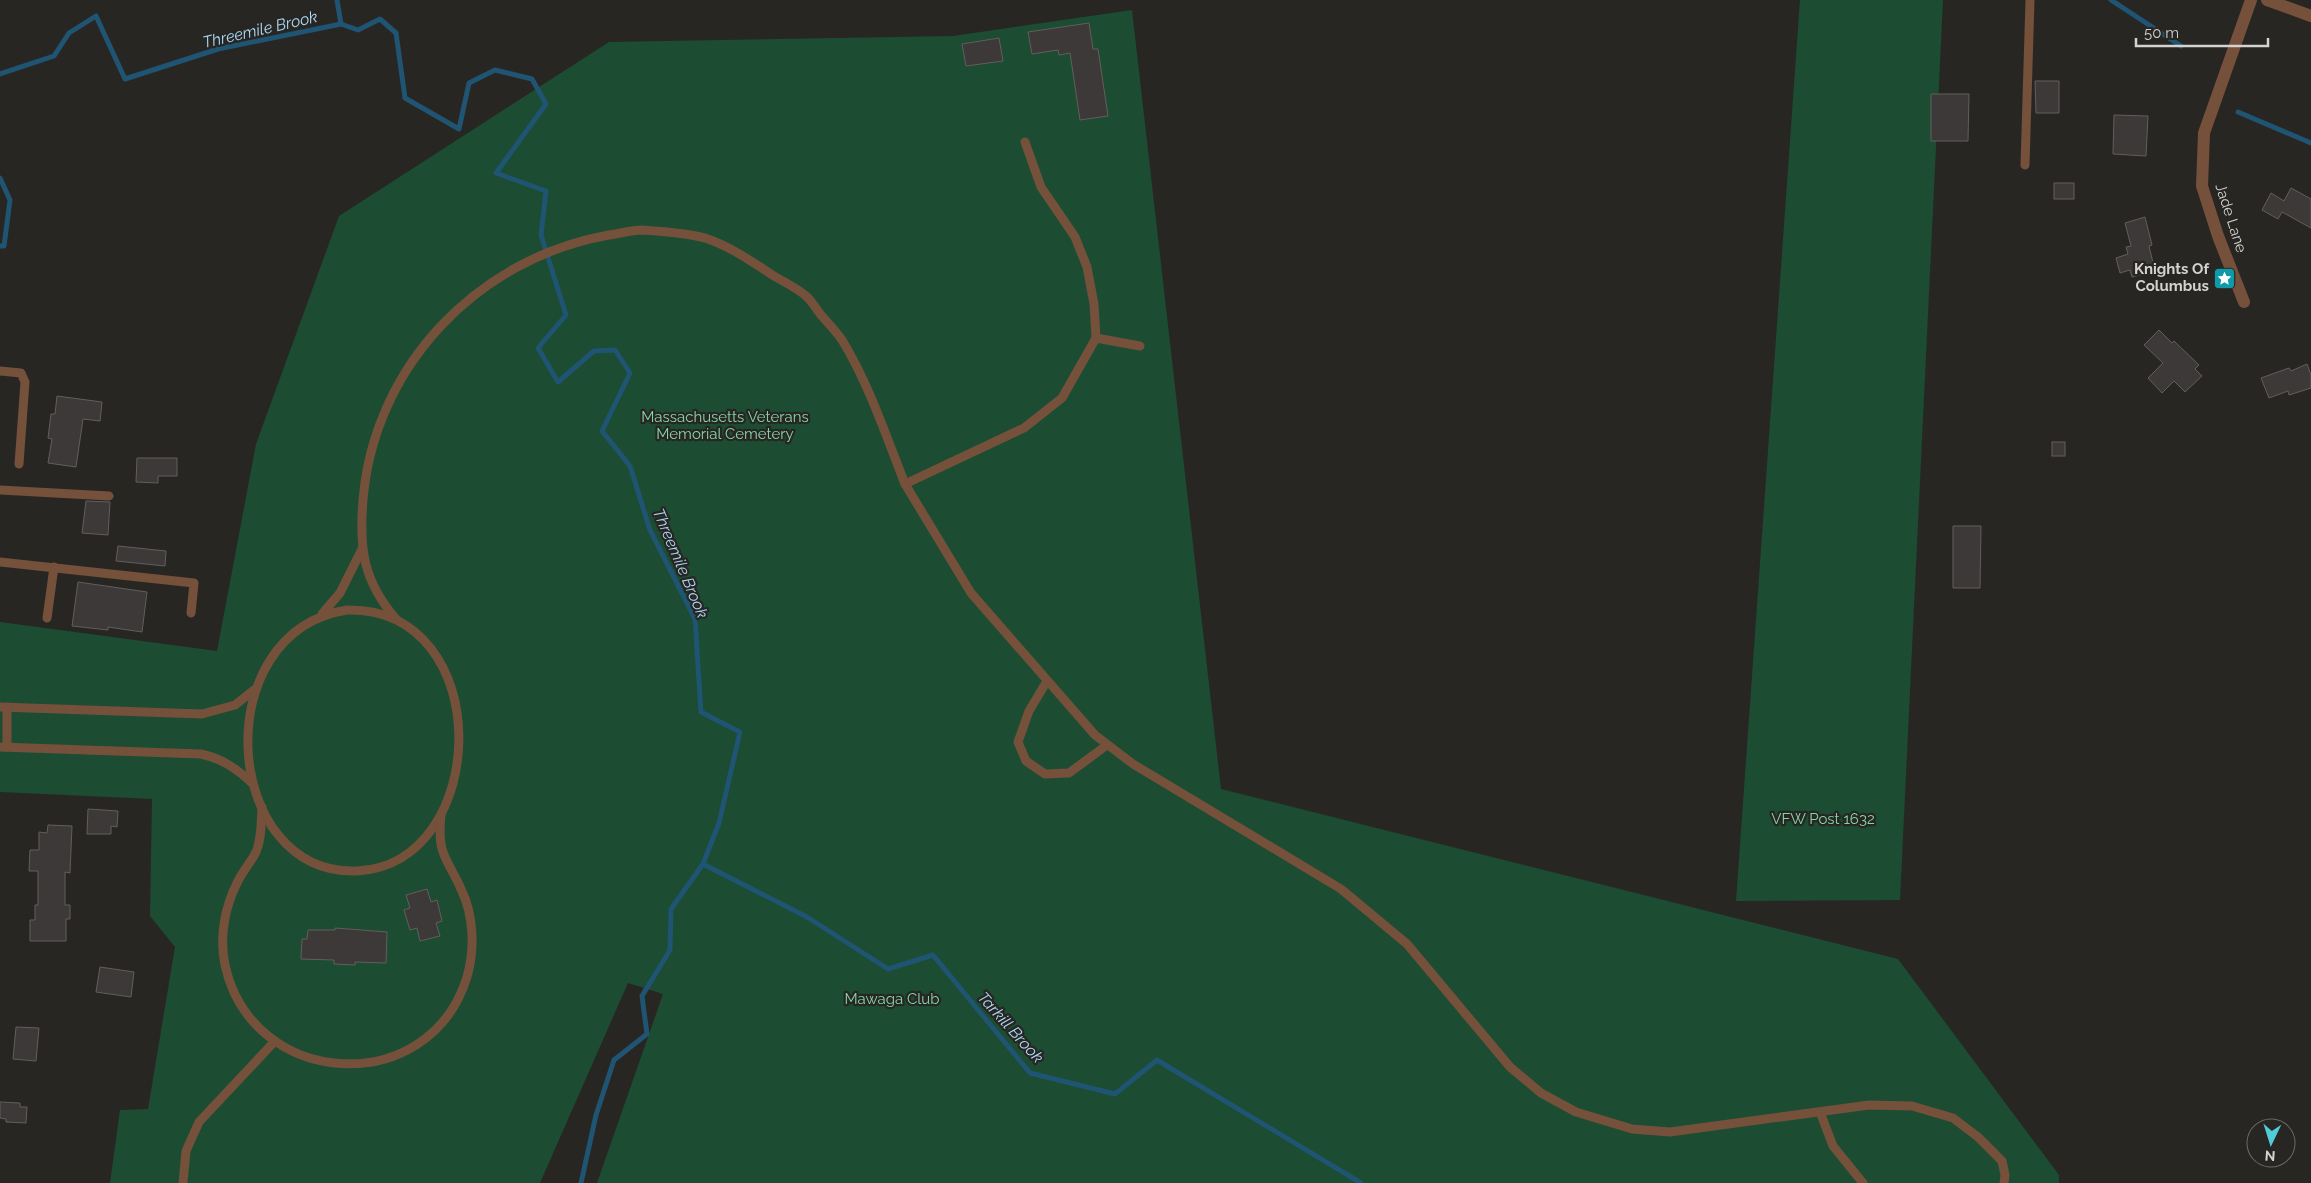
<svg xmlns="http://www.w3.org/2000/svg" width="2311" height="1183" viewBox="0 0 2311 1183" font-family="Raleway,sans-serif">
<rect width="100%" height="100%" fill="#282623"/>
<g fill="#1c4c32">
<polygon points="1800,0 1943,0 1900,900 1736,901"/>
<polygon points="1132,10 1221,789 1898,959 2059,1175 2059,1183 597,1183 663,994 628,983 540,1183 110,1183 120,1110 148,1109 175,947 150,916 152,799 0,792 0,622 217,651 256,444 339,216 609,42 953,36"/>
</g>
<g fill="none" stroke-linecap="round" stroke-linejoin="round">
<g stroke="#1f5472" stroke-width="5">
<polyline points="337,0 341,24"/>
<polyline points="2111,0 2181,46"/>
<polyline points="0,74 54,56 69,33 96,16 125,79 218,49 341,24 358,30 380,19 396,33 405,98 459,129 469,83 495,70 532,79 546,104 496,173 546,191 541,235 566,315 538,348 558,382 594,351 615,350 630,373 602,431 630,466 650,530 695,619 701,712 740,732 719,823 703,864 671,909 670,950 642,996 647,1034 614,1060 596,1115 581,1183"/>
<polyline points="2238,112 2311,143"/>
<polyline points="0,178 10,200 4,246 0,246"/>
<polyline points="703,864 807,917 888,969 933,955 1030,1073 1115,1094 1157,1060 1361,1183"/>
</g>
</g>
<g fill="#3d3938" stroke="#625e5c">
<polygon points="1089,23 1093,49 1098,49 1108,116 1080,120 1070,53 1059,55 1058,50 1032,54 1028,32"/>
<polygon points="999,38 1003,61 966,66 962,44"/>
<polygon points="2035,81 2059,81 2059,113 2036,113"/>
<polygon points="1931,94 1969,94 1968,141 1931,141"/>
<polygon points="2114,115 2148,116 2146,156 2113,154"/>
<rect x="2054" y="183" width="20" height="16"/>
<polygon points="2291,188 2311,199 2311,228 2282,212 2278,219 2262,210 2271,193 2284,201"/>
<polygon points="2145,217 2152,245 2149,246 2155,271 2132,277 2130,270 2120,273 2116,258 2128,254 2126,247 2131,246 2125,223"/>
<polygon points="2159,330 2172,343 2174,341 2199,365 2195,369 2202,376 2185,392 2174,381 2162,393 2148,378 2163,363 2144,345"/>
<polygon points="2307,364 2311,375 2311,388 2289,395 2288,391 2269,398 2261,378 2289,368 2291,371"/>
<polygon points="57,396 102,402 100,421 83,419 76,467 48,463 52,439 48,438 51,414 55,414"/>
<rect x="2052" y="442" width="13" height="14"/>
<polygon points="137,458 177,458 177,476 158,476 158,483 136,482"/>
<polygon points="86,501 110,502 108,535 82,533"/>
<polygon points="1953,526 1981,526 1980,588 1953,588"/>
<polygon points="118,546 166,551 165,566 116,561"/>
<polygon points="78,582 147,592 142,632 108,627 108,630 72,626"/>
<polygon points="88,809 118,811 117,827 111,826 111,834 87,834"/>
<polygon points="48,825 72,826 70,873 65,872 65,905 70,905 70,919 66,919 66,941 30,941 30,920 35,920 35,905 38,905 38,871 29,871 30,850 39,850 39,832 47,833"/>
<polygon points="427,889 431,902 437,900 442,921 436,923 440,936 420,941 417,928 410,930 404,910 410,908 406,895"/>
<polygon points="335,928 387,932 386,963 355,962 355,965 334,964 334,960 301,959 302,939 307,939 308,930 335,930"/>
<polygon points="100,967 134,972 131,997 96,992"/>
<polygon points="16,1027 39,1028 36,1061 13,1059"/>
<polygon points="0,1102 20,1103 20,1107 27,1107 26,1123 6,1122 6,1119 0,1118"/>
</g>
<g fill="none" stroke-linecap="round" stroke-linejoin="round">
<g stroke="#75503a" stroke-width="9">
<polyline points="1025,142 1041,187 1075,237 1087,267 1094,304 1096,338"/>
<polyline points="2025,165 2030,0"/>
<polyline points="1140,346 1096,338 1062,398 1024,428 905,484 971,593 1095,735 1133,764 1341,889 1407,944 1510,1067 1541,1093 1576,1112 1632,1129 1670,1132 1869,1105 1912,1106 1953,1118 1978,1137 2002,1161 2005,1175 2004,1183"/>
<polyline points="0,371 21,373 25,382 19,464"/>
<polyline points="0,490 109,496"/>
<polyline points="0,562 194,583 191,613"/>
<path d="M347,610C498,607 491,865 357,871C222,876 205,632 347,610Z"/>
<polyline points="322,614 340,593 362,549"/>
<polyline points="47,618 54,567"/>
<path d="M396,619C363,581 359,548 363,500C374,366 478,258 609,235C619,234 631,230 642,230C657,231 694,234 708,239C731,247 754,263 774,276C784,282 797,288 806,296C812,301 816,309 821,315C828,323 836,331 842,340C869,384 886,436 905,484"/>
<polyline points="1047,681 1029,711 1018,742 1026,761 1045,774 1069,773 1107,745"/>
<polyline points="0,707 202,714 235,705 254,690"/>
<path d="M0,747L201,754C223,759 237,769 253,784"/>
<polyline points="7,747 7,707"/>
<path d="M262,807C261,822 262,838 256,852C251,862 243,871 238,881C225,906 219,936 225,965C252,1089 429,1100 467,977C475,949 474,916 461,889C446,856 437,855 441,815"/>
<polyline points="1820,1112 1833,1146 1863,1183"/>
<polyline points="183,1183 186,1151 199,1122 275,1041"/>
</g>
<polyline stroke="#75503a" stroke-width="12" points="2244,302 2218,236 2202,186 2204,133 2251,0"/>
<polyline stroke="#75503a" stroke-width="12" points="2267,0 2311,16"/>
</g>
<defs>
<symbol id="sight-square" viewBox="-11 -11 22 22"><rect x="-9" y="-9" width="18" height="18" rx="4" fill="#0f9aa8" stroke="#282623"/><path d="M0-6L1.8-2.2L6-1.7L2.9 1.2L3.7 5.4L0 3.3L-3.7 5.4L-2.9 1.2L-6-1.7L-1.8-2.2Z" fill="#fff"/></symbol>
</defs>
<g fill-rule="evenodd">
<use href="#sight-square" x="2212" y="266" width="25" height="25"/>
</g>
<g text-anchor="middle" stroke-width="4.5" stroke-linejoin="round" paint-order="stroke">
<g font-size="15" fill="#d4d3d1" stroke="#282623">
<text transform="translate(2231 218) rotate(72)" y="5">Jade Lane</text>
</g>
<g font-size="15" font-weight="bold" fill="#d4d3d1" stroke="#282623" text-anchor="end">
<text x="2209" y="274">Knights Of<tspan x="2209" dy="17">Columbus</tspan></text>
</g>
<g font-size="15" fill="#85d6a6" stroke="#282623">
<text x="725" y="422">Massachusetts Veterans<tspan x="725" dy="17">Memorial Cemetery</tspan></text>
<text x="1823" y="824">VFW Post 1632</text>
<text x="892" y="1004">Mawaga Club</text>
</g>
<g font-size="16" font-style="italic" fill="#acdaf7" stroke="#282623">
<text transform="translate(260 29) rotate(-13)" y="6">Threemile Brook</text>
<text transform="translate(681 563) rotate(67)" y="6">Threemile Brook</text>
<text transform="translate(1011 1027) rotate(48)" y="6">Tarkill Brook</text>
</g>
</g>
<g transform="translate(2271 1143) rotate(184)"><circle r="24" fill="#282623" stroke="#6d6b69"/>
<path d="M0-4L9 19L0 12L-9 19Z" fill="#52cbd9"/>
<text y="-8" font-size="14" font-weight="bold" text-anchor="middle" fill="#d4d3d1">N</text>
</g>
<path d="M2136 38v8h132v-8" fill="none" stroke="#d4d3d1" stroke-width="2.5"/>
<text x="2144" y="38" font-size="15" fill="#d4d3d1" stroke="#282623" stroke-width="4" paint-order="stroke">50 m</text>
</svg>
